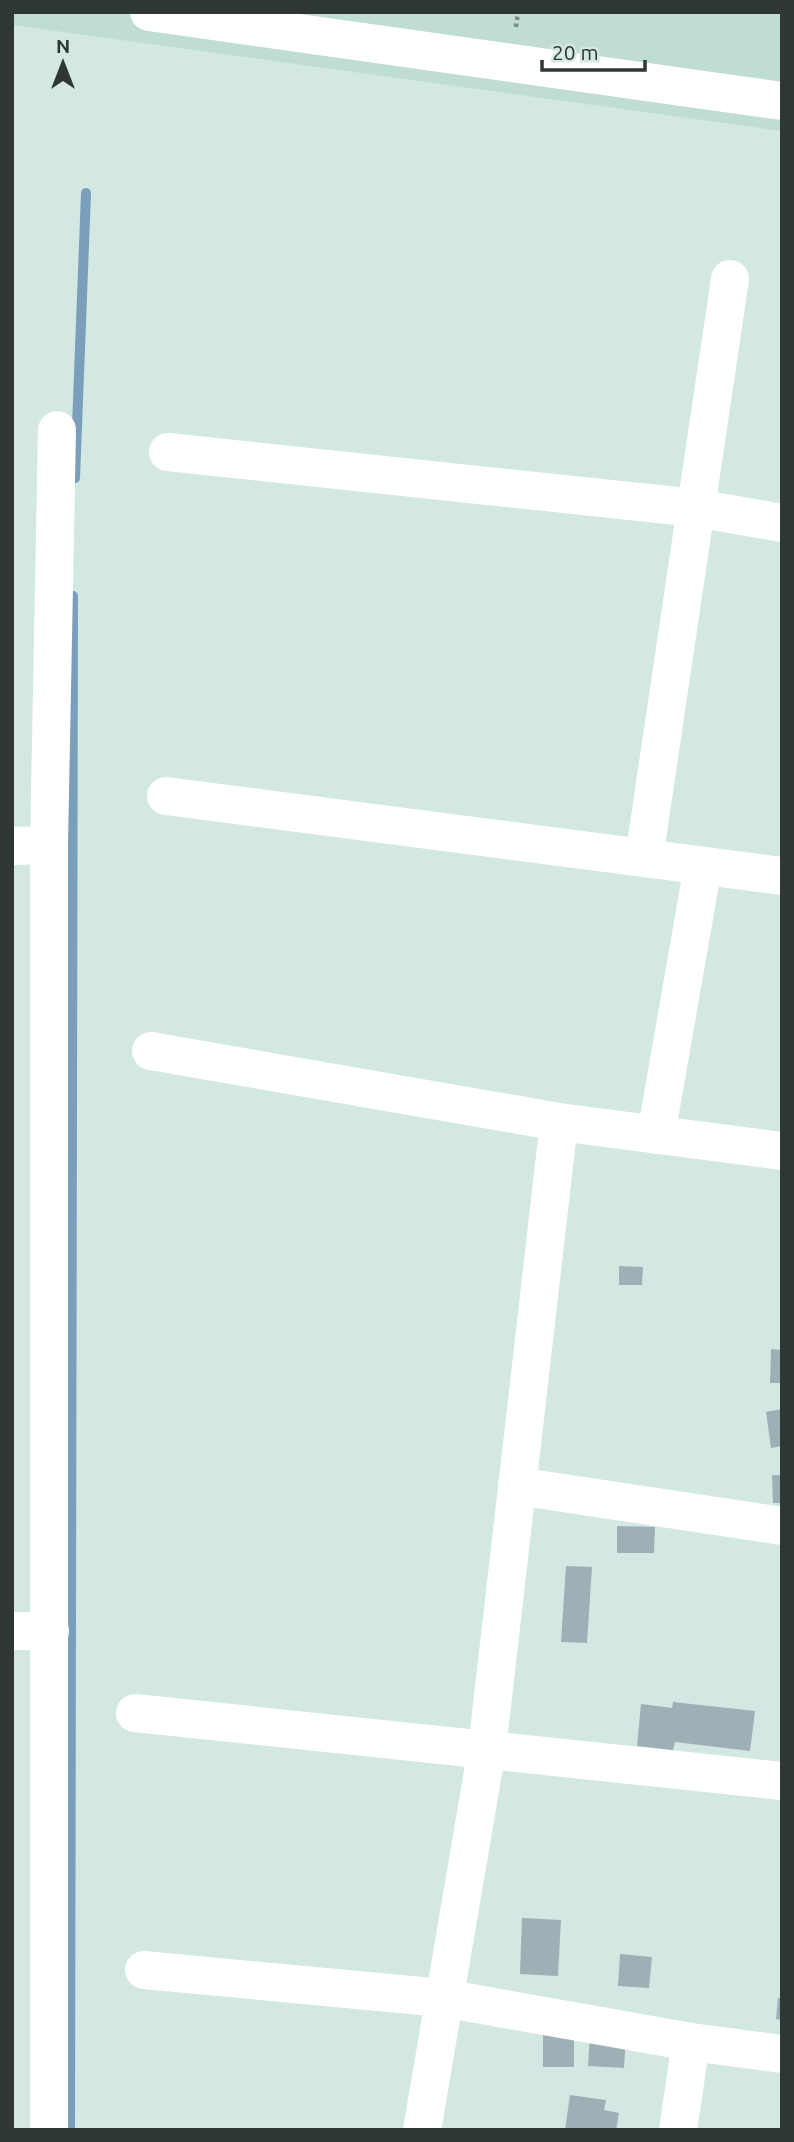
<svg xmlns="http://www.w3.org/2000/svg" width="794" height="2142" viewBox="0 0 794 2142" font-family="Ubuntu,sans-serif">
<rect width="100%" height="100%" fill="#d3e8e3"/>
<polygon fill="#bfdcd5" points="12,12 782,12 782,131 12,25"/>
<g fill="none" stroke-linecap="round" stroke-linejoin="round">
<g stroke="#7b9fbb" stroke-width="10">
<polyline points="75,478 86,193"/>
<polyline points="70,2130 73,596"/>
</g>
</g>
<g fill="#9cb0b5">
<polygon points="619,1266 643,1267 642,1285 619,1285"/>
<polygon points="771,1349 782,1350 782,1383 770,1383"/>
<polygon points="782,1409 782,1446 771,1448 766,1412"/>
<polygon points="772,1475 782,1475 782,1503 773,1503"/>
<polygon points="617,1526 655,1527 654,1553 617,1553"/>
<polygon points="566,1566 592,1567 587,1643 561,1642"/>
<polygon points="673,1702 755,1711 750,1751 675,1742 673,1750 637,1746 641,1704 672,1708"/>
<polygon points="522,1918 561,1920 558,1976 520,1974"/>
<polygon points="620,1954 652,1957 649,1988 618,1986"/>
<polygon points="778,1998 782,1999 782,2020 776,2019"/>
<rect x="543" y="2033" width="31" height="34"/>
<polygon points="590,2035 626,2037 624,2068 588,2066"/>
<polygon points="570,2095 606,2100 604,2110 619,2113 616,2130 565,2130"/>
</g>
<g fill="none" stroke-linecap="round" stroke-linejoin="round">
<polyline stroke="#7f8d8a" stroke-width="4.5" stroke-dasharray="3.5 3.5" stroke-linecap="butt" points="516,27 518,12"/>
<g stroke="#fff" stroke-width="38">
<polyline points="149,12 782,101"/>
<polyline points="168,452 696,508 782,523"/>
<polyline points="166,796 782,876"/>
<polyline points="12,846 49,845"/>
<polyline points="644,858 730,279"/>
<polyline points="151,1051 559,1122 782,1151"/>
<polyline points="656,1135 703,866"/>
<polyline points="517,1486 782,1526"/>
<polyline points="12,1631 50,1631"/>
<polyline points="135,1713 782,1781"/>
<polyline points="144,1970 443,1998 691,2042 782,2054"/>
<polyline points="49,2130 49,845 57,430"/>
<polyline points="422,2130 487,1749 559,1122"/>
<polyline points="678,2130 691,2042"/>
</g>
</g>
<rect width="794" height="2142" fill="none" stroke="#2f3735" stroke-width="28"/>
<g transform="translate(63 63)" stroke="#d3e8e3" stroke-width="5" paint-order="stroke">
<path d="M0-5L12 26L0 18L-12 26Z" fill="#2f3735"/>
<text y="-10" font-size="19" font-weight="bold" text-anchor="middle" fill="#2f3735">N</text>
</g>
<path d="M542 60v10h103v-10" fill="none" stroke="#2f3735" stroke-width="3.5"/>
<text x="552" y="60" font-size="21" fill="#2f3735" stroke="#d3e8e3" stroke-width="5" paint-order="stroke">20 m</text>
</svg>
